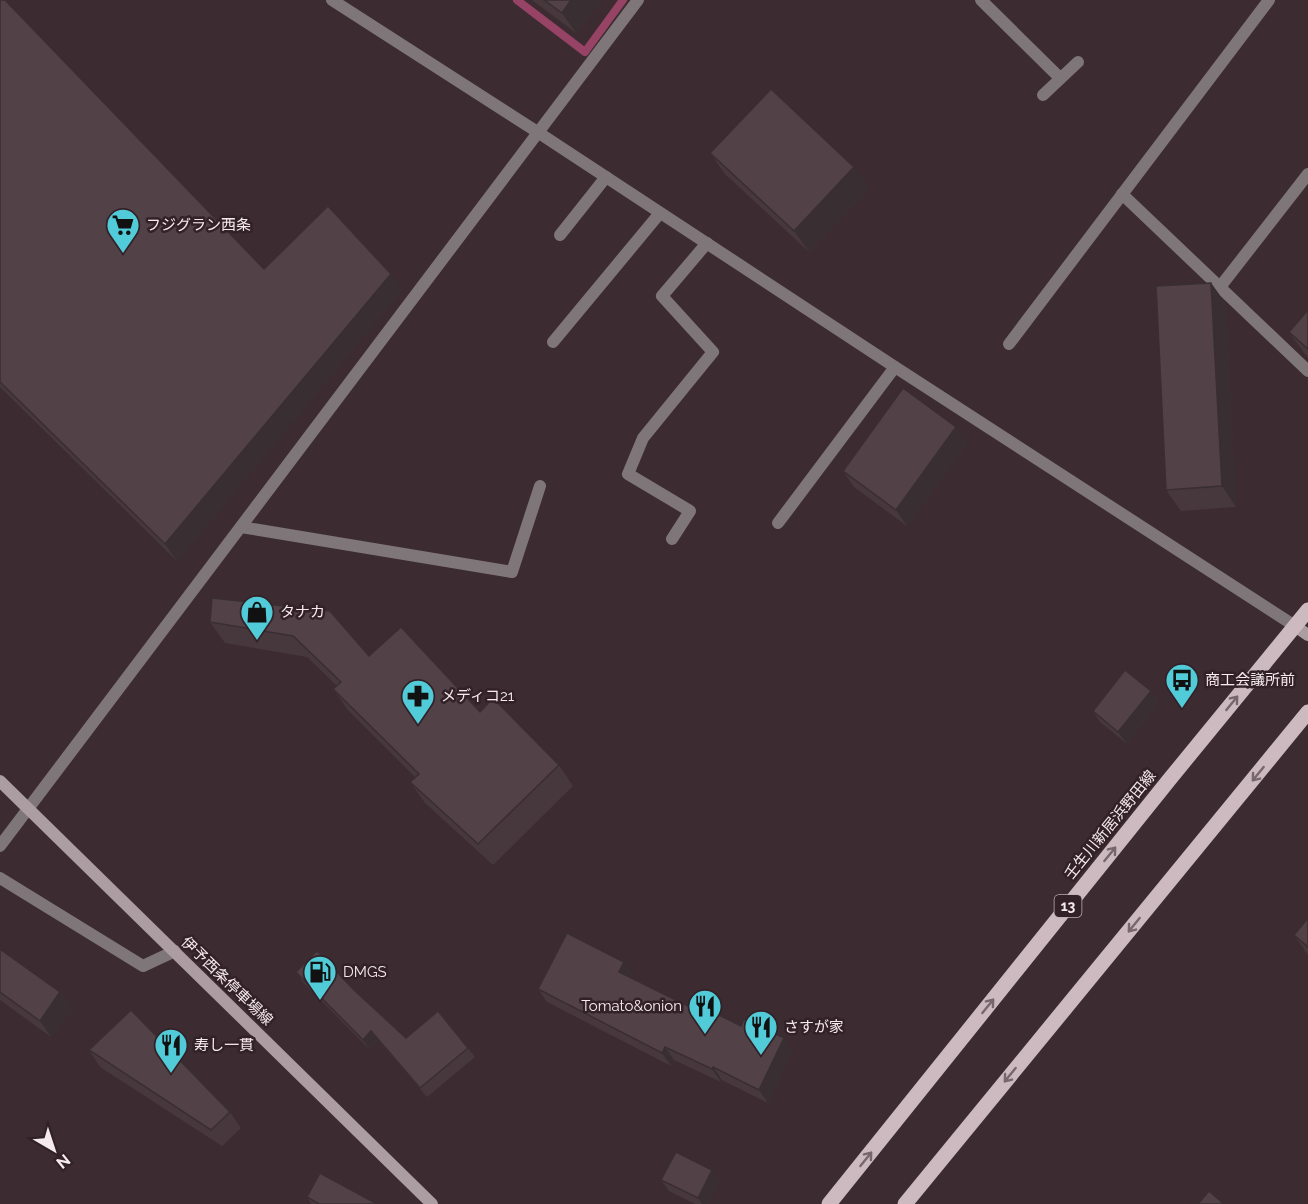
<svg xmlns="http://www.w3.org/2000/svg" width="1308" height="1204" viewBox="0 0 1308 1204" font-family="Raleway,'Noto Sans JP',sans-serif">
<rect width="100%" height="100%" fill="#3c2c32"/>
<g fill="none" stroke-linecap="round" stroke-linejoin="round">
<polyline stroke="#964365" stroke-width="8" points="517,0 585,52 623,0"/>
<g stroke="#7f7679" stroke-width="12">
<polyline points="332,0 539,133 895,367 1295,626"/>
<polyline points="981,0 1060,78"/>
<polyline points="1043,95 1078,62"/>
<polyline points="1122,194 1308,371"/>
<polyline points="560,235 606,177"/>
<polyline points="1220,287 1308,174"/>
<polyline points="553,342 660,213"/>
<polyline points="1009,344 1269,0"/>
<polyline points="778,523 895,367"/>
<polyline points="241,527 512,572 540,486"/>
<polyline points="672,539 690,511 628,474 643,438 713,352 662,296 707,243"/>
<polyline points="0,846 638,0"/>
<polyline points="0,878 143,966 175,951"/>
</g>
<g stroke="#ab9da1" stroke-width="12">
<polyline points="1295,626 1308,635"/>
<polyline points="0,781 432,1204"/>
</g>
<g stroke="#ccbac0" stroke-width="15">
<polyline points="829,1204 1169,780 1308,610"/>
<polyline points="905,1204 1308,712"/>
</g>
</g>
<g fill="#47383d">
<polygon points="0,0 264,269 402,290 177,561 0,387"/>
<polygon points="532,0 601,0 576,33"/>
<polygon points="710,153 869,188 809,252 725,174"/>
<polygon points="1211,283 1226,304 1236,507 1181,511 1166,490"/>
<polygon points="1308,310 1308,357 1304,353 1289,332"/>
<polygon points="967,443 907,526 854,487 843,471"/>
<polygon points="212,598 369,656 480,712 559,765 573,786 493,865 425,803 410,782 415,777 348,710 333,689 337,686 307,657 225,643 210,622"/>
<polygon points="1151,691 1159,702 1126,743 1100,722 1093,711"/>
<polygon points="1308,918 1308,955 1294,935"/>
<polygon points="0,949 60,992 72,1008 51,1037 0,1000"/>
<polygon points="296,972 353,989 406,1038 468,1048 475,1057 427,1097 378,1040 369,1049 302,981"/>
<polygon points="633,975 632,978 710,1017 793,1051 768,1103 722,1080 721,1082 674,1060 671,1066 547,1002 538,989"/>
<polygon points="89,1050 230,1112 241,1128 222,1146 100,1067"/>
<polygon points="661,1180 720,1181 708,1204 695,1204 669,1191"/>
<polygon points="307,1197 377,1204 311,1204"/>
</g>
<g fill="#392e32">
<polygon points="571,0 601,0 576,33 562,13"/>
<polygon points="854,167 869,188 809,252 794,231"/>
<polygon points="391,274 402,290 177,561 165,544"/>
<polygon points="1211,283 1226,304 1236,507 1222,486"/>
<polygon points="956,427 967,443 907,526 896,510"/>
<polygon points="1151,691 1159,702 1126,743 1118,732"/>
<polygon points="624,962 633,975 628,985 619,972"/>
<polygon points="60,992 72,1008 51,1037 40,1021"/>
<polygon points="371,1031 378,1040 369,1049 363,1040"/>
<polygon points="784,1038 793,1051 768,1103 759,1090"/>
<polygon points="665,1047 674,1060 671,1066 662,1053"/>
<polygon points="713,1067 722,1080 721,1082 712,1069"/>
<polygon points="712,1170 720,1181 708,1204 702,1204 698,1198"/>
</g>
<g fill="#524147" stroke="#392e32" stroke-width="1.5">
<polygon points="0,0 5,0 264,269 328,206 391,274 165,544 0,382"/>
<polygon points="544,0 571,0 562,13"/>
<polygon points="771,89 854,167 794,231 710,153"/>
<polygon points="1211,283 1222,486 1166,490 1156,286"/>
<polygon points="1308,310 1308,349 1289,332"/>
<polygon points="903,388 956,427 896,510 843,471"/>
<polygon points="212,598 330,611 369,656 401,627 480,712 493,698 559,765 478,844 410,782 419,774 333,689 341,682 293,636 210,622"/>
<polygon points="1125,670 1151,691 1118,732 1093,711"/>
<polygon points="1308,918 1308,947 1294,935"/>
<polygon points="567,933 624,962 619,972 710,1017 713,1012 741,1026 744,1019 784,1038 759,1090 713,1067 712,1069 665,1047 662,1053 538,989"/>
<polygon points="0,949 60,992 40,1021 0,992"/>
<polygon points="317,951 353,989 406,1038 438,1011 468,1048 420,1088 371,1031 363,1040 296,972"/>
<polygon points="131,1010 230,1112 211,1130 89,1050"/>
<polygon points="676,1152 712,1170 698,1198 661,1180"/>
<polygon points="320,1173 377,1204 319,1204 307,1197"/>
<polygon points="1209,1191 1224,1204 1198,1204"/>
</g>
<defs><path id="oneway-shaft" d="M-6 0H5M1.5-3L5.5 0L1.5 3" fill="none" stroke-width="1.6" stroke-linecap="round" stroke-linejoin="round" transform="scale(1.5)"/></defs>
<g stroke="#77666c">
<use href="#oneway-shaft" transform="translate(1232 703) rotate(-51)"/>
<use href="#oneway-shaft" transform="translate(1258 774) rotate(129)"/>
<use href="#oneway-shaft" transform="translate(1110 854) rotate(-51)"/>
<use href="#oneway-shaft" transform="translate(1134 925) rotate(129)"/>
<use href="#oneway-shaft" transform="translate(988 1006) rotate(-51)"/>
<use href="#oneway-shaft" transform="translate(1010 1075) rotate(129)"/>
<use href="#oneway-shaft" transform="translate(866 1159) rotate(-51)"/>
</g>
<defs>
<symbol id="supermarket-pin" viewBox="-11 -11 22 30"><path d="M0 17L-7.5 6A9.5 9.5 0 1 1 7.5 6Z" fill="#52cbd9" stroke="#322228"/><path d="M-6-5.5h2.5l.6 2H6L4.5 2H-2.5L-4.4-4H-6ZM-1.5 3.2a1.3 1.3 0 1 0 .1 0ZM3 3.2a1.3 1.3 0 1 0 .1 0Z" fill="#111"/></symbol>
<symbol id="shop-pin" viewBox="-11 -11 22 30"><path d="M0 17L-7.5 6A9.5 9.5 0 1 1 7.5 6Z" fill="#52cbd9" stroke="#322228"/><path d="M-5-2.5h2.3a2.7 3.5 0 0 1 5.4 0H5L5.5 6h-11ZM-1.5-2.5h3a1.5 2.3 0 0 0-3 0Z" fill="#111"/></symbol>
<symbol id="bus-pin" viewBox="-11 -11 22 30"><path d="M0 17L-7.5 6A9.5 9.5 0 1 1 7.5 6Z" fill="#52cbd9" stroke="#322228"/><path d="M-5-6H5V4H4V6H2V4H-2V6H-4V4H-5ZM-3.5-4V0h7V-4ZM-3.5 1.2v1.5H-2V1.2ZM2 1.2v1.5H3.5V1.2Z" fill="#111"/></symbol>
<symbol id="pharmacy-pin" viewBox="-11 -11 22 30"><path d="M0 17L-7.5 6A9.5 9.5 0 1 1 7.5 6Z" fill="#52cbd9" stroke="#322228"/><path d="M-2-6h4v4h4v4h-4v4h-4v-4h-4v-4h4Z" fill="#111"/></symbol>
<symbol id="fuel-pin" viewBox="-11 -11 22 30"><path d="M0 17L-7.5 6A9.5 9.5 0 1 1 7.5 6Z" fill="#52cbd9" stroke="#322228"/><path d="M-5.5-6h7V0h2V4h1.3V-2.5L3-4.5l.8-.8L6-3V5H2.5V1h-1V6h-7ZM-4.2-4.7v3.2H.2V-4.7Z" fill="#111"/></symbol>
<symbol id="restaurant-pin" viewBox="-11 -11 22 30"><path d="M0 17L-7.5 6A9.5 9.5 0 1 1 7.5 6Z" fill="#52cbd9" stroke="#322228"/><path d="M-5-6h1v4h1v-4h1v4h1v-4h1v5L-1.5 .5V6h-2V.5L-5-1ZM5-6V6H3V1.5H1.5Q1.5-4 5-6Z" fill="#111"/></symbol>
</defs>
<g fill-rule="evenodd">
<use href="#supermarket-pin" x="104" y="206" width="38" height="52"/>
<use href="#shop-pin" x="238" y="593" width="38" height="52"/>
<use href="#bus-pin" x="1163" y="661" width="38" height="52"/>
<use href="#pharmacy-pin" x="399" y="677" width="38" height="52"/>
<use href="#fuel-pin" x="301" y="953" width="38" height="52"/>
<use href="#restaurant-pin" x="686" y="987" width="38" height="52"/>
<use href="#restaurant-pin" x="742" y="1008" width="38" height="52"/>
<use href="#restaurant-pin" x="152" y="1026" width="38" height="52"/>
</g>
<g text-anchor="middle" stroke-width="5" stroke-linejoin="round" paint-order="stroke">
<rect fill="#322228" stroke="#baaeb3" stroke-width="1.5" x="1054.5" y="895" width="27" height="22" rx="4.5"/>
<g font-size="14" font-weight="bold" fill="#f5eaee">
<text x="1068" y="911">13</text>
</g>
<g font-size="15" fill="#f5eaee" stroke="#322228" text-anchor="start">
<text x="146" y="230">フジグラン西条</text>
<text x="280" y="617">タナカ</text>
<text x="1205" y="685">商工会議所前</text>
<text x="441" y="701">メディコ21</text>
<text x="343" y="977">DMGS</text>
<text x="682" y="1011" text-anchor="end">Tomato&amp;onion</text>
<text x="784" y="1032">さすが家</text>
<text x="194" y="1050">寿し一貫</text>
</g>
<g font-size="15" fill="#f5eaee" stroke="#322228">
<text transform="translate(1110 825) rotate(-51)" y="5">壬生川新居浜野田線</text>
<text transform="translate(227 981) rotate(44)" y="5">伊予西条停車場線</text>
</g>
</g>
<g transform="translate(54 1150) rotate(141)" stroke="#322228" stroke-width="4.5" paint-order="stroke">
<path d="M0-4.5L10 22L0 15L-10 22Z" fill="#f5eaee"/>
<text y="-9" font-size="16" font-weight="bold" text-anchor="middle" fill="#f5eaee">N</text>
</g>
</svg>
